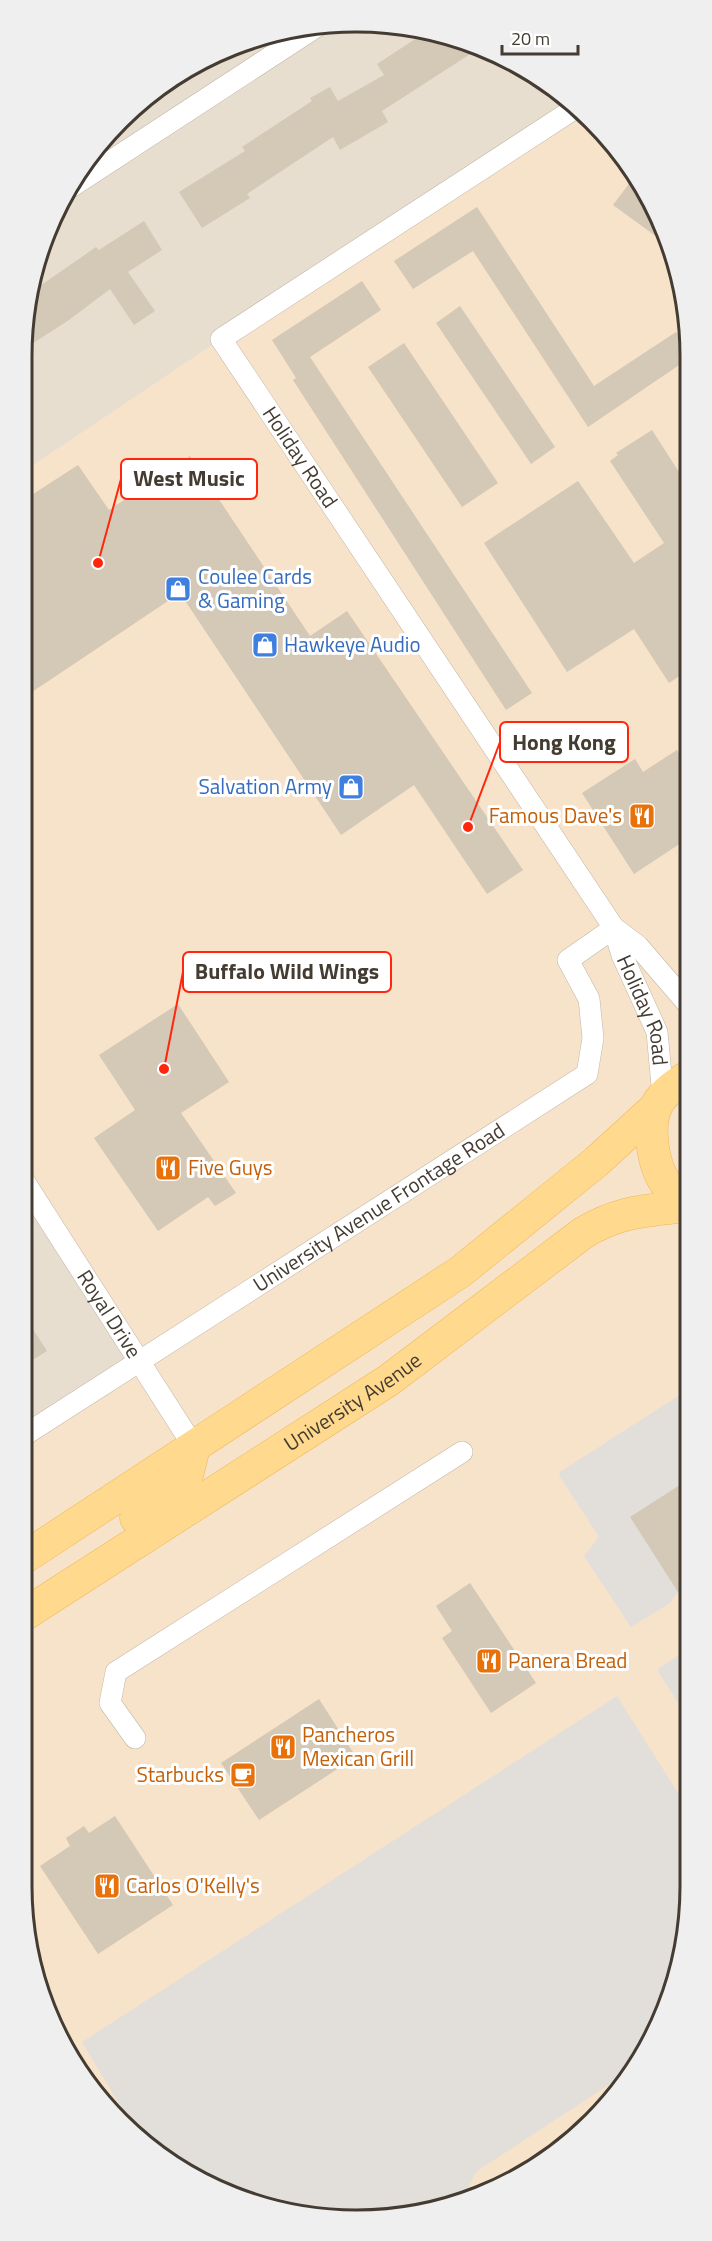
<svg xmlns="http://www.w3.org/2000/svg" width="712" height="2241" viewBox="0 0 712 2241" font-family="'Titillium Web',sans-serif">
<rect width="100%" height="100%" fill="#f3ede2"/>
<g fill="#e7decf">
<polygon points="291,27 422,28 523,66 578,108 27,472 28,290 78,170 133,114 224,55"/>
<polygon points="24,1181 138,1361 23,1436"/>
</g>
<polygon fill="#f7e2ca" points="577,107 593,119 656,208 688,312 684,1951 635,2071 560,2151 443,2208 313,2217 208,2185 104,2106 46,2013 21,1885 23,1436 138,1360 24,1181 27,469 221,339"/>
<polygon fill="#ede2ca" points="224,55 133,114 170,77"/>
<g fill="#e2dfdb">
<polygon points="686,1391 686,1481 630,1517 678,1591 670,1603 631,1627 584,1556 599,1537 559,1475 560,1472"/>
<polygon points="685,1651 685,1713 657,1670"/>
<polygon points="617,1696 685,1804 684,1951 636,2067 477,2171 466,2191 438,2209 313,2217 208,2185 135,2130 82,2042"/>
</g>
<g fill="#d4c8b6">
<polygon points="429,30 478,49 382,111 388,122 340,150 333,137 247,194 250,198 202,228 179,192 245,151 242,147 312,101 310,98 330,87 338,101 384,75 377,64"/>
<polygon points="634,177 656,208 668,245 613,205"/>
<polygon points="477,207 594,386 676,332 688,350 688,359 588,427 473,251 413,289 394,261"/>
<polygon points="144,221 162,250 128,272 155,311 134,325 110,289 69,320 27,347 27,295 96,247 99,250"/>
<polygon points="362,281 381,310 310,357 532,693 506,710 293,380 296,378 272,340"/>
<polygon points="460,306 555,447 531,464 436,323"/>
<polygon points="404,343 498,483 462,507 368,367"/>
<polygon points="652,430 688,486 687,671 669,683 634,629 567,672 484,543 578,481 634,563 664,543 610,461 618,455 616,453"/>
<polygon points="190,456 310,636 347,611 523,870 487,894 414,785 341,835 186,602 168,601 26,696 27,498 78,465 109,510"/>
<polygon points="677,750 687,766 687,839 634,874 582,793 635,759 643,772"/>
<polygon points="178,1004 229,1082 181,1113 236,1193 215,1206 208,1197 158,1231 94,1138 135,1110 99,1055"/>
<polygon points="23,1314 47,1351 23,1366"/>
<polygon points="686,1481 685,1532 685,1603 630,1517"/>
<polygon points="470,1583 536,1683 491,1713 442,1638 452,1631 436,1606"/>
<polygon points="319,1699 356,1757 259,1820 221,1763"/>
<polygon points="115,1816 173,1905 98,1954 40,1866 70,1846 66,1838 84,1826 89,1833"/>
</g>
<g fill="none" stroke-linecap="round" stroke-linejoin="round">
<defs>
<g id="street">
<path id="s1" d="M577,107L221,339L614,928L622,955L657,1032L663,1096"/>
<polyline points="71,187 316,27"/>
<polyline points="614,928 638,946 687,1003"/>
<path id="s2" d="M24,1181L194,1447"/>
<path id="s3" d="M23,1436L587,1074L593,1038L589,999L568,960L614,928"/>
<polyline points="135,1738 110,1703 116,1672 462,1452"/>
</g>
<g id="primary">
<path d="M686,1205C680,1199 672,1192 667,1185C653,1167 647,1128 656,1107C661,1095 676,1084 686,1078"/>
<polyline points="136,1518 185,1484 194,1447"/>
<polyline points="22,1559 460,1272 596,1162 655,1108"/>
<path id="s4" d="M22,1616L389,1380L583,1233C620,1211 644,1211 686,1206"/>
</g>
</defs>
<use href="#street" stroke="#c1b7a7" stroke-width="22"/>
<use href="#primary" stroke="#edb955" stroke-width="33"/>
<use href="#street" stroke="#fff" stroke-width="21"/>
<use href="#primary" stroke="#ffda8e" stroke-width="32"/>
</g>
<defs>
<symbol id="shop-square" viewBox="-11 -11 22 22"><rect x="-9" y="-9" width="18" height="18" rx="4" fill="#3f7fe0" stroke="#fff"/><path d="M-5-2.5h2.3a2.7 3.5 0 0 1 5.4 0H5L5.5 6h-11ZM-1.5-2.5h3a1.5 2.3 0 0 0-3 0Z" fill="#fff"/></symbol>
<symbol id="restaurant-square" viewBox="-11 -11 22 22"><rect x="-9" y="-9" width="18" height="18" rx="4" fill="#e8710a" stroke="#fff"/><path d="M-5-6h1v4h1v-4h1v4h1v-4h1v5L-1.5 .5V6h-2V.5L-5-1ZM5-6V6H3V1.5H1.5Q1.5-4 5-6Z" fill="#fff"/></symbol>
<symbol id="cafe-square" viewBox="-11 -11 22 22"><rect x="-9" y="-9" width="18" height="18" rx="4" fill="#e8710a" stroke="#fff"/><path d="M-5.5-4.5H6V0H3Q3 3.5 0 3.5H-2.5Q-5.5 3.5-5.5 0ZM3-3.2v2h1.7v-2ZM-6 4.5H4V6H-6Z" fill="#fff"/></symbol>
</defs>
<g fill-rule="evenodd">
<use href="#shop-square" x="163" y="574" width="30" height="30"/>
<use href="#shop-square" x="250" y="630" width="30" height="30"/>
<use href="#shop-square" x="336" y="772" width="30" height="30"/>
<use href="#restaurant-square" x="627" y="801" width="30" height="30"/>
<use href="#restaurant-square" x="153" y="1153" width="30" height="30"/>
<use href="#restaurant-square" x="474" y="1646" width="30" height="30"/>
<use href="#restaurant-square" x="268" y="1732" width="30" height="30"/>
<use href="#cafe-square" x="228" y="1760" width="30" height="30"/>
<use href="#restaurant-square" x="92" y="1871" width="30" height="30"/>
</g>
<g text-anchor="middle" stroke-width="6" stroke-linejoin="round" paint-order="stroke">
<g font-size="21" fill="#443c32" stroke="#fff">
<text dy="7" stroke="none"><textPath href="#s1" startOffset="567">Holiday Road</textPath></text>
<text dy="7" stroke="none"><textPath href="#s1" startOffset="1221">Holiday Road</textPath></text>
<text dy="7" stroke="none"><textPath href="#s3" startOffset="423">University Avenue Frontage Road</textPath></text>
<text dy="7" stroke="none"><textPath href="#s2" startOffset="158">Royal Drive</textPath></text>
<text dy="7" stroke="none"><textPath href="#s4" startOffset="394">University Avenue</textPath></text>
</g>
<g font-size="21" fill="#366cbe" stroke="#fff" text-anchor="start">
<text x="198" y="584">Coulee Cards<tspan x="198" dy="24">&amp; Gaming</tspan></text>
<text x="284" y="652">Hawkeye Audio</text>
<text x="332" y="794" text-anchor="end">Salvation Army</text>
</g>
<g font-size="21" fill="#c56008" stroke="#fff" text-anchor="start">
<text x="622" y="823" text-anchor="end">Famous Dave's</text>
<text x="188" y="1175">Five Guys</text>
<text x="508" y="1668">Panera Bread</text>
<text x="302" y="1742">Pancheros<tspan x="302" dy="24">Mexican Grill</tspan></text>
<text x="224" y="1782" text-anchor="end">Starbucks</text>
<text x="126" y="1893">Carlos O'Kelly's</text>
</g>
</g>
<path d="M0 0H712V2241H0ZM356 32H356A324 324 0 0 1 680 356V1886A324 324 0 0 1 356 2210H356A324 324 0 0 1 32 1886V356A324 324 0 0 1 356 32Z" fill="#f0efef" fill-rule="evenodd"/>
<path fill="none" stroke="#443c32" stroke-width="3" d="M356 32H356A324 324 0 0 1 680 356V1886A324 324 0 0 1 356 2210H356A324 324 0 0 1 32 1886V356A324 324 0 0 1 356 32Z"/>
<path fill="none" stroke="#ff260c" stroke-width="2" d="M98 563L121 479M468 827L500 742M164 1069L183 972"/>
<g fill="#ff260c" stroke="#fff" stroke-width="2">
<circle cx="98" cy="563" r="6"/>
<circle cx="468" cy="827" r="6"/>
<circle cx="164" cy="1069" r="6"/>
</g>
<g fill="#fff" stroke="#ff260c" stroke-width="2">
<rect x="121" y="459" width="136" height="40" rx="6"/>
<rect x="500" y="722" width="128" height="40" rx="6"/>
<rect x="183" y="952" width="208" height="40" rx="6"/>
</g>
<g font-size="22" text-anchor="middle" font-weight="bold" fill="#443c32">
<text x="189" y="486">West Music</text>
<text x="564" y="750">Hong Kong</text>
<text x="287" y="979">Buffalo Wild Wings</text>
</g>
<path d="M502 45v9h76v-9" fill="none" stroke="#443c32" stroke-width="3"/>
<text x="511" y="45" font-size="18" fill="#443c32" stroke="#ffffff" stroke-width="4.5" paint-order="stroke">20 m</text>
</svg>
